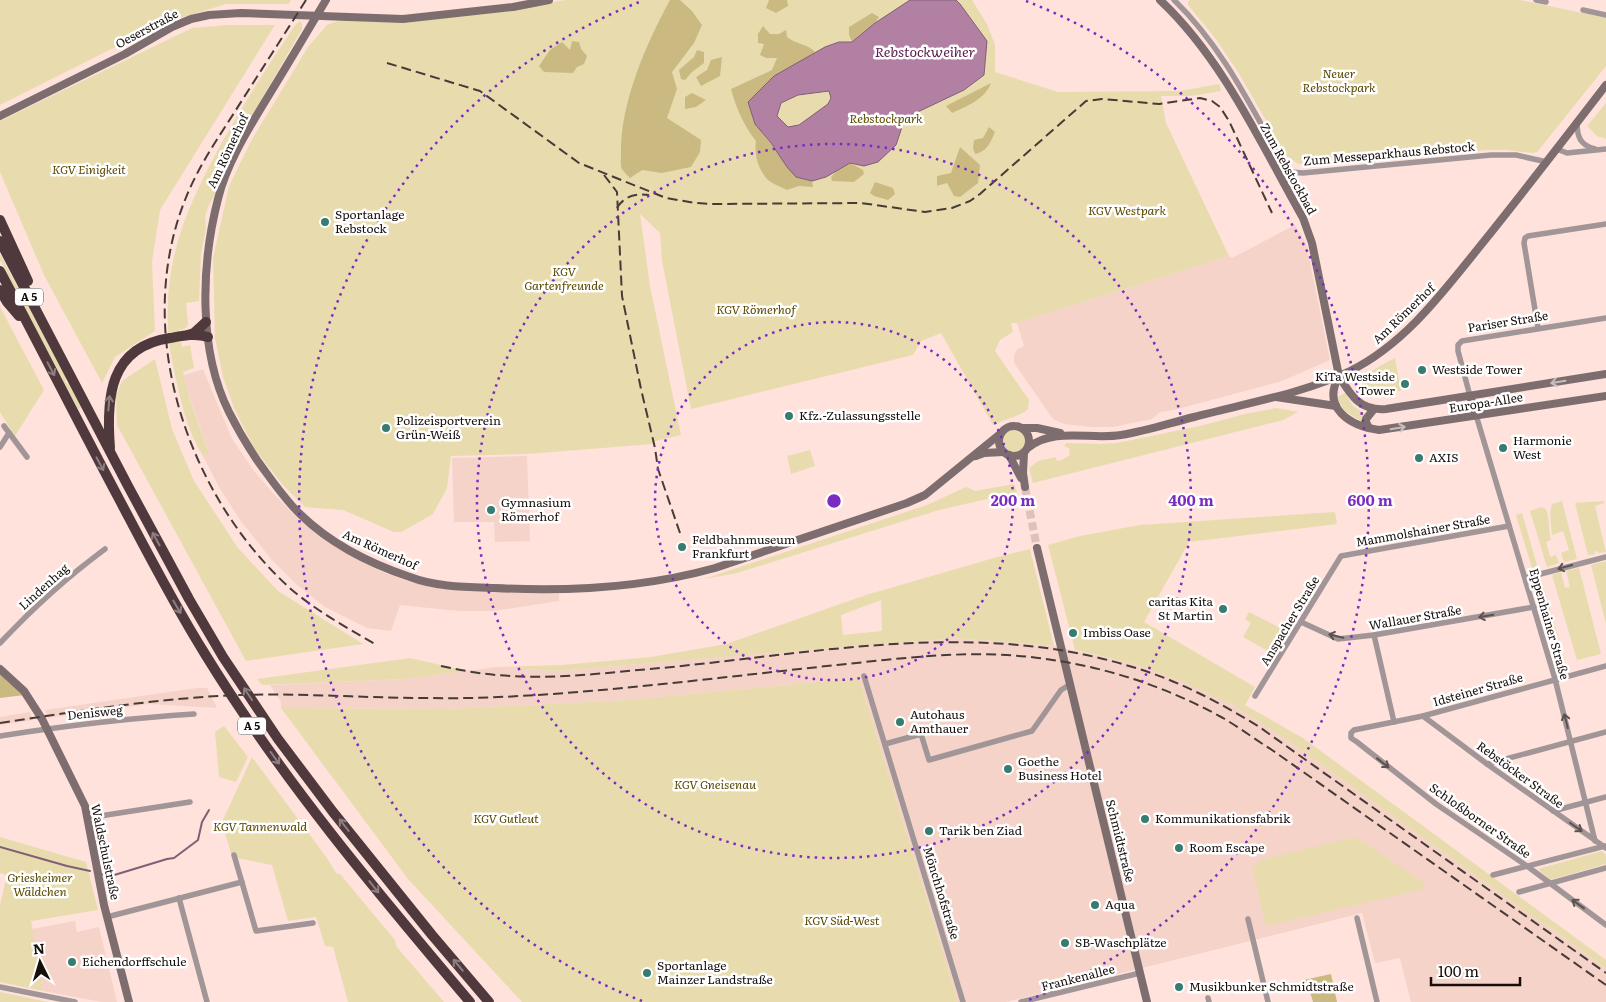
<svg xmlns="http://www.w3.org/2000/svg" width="1606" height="1002" viewBox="0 0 1606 1002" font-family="Literata,serif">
<rect width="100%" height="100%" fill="#fee2db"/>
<g fill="#f5d3c9">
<polygon points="1295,225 1306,243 1330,360 1282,381 1174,410 1160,412 1152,419 1113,427 1092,427 1064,424 1053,419 1014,363 1014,356 1017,349 1024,346 1017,323 1229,256 1232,258"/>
<polygon points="203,369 232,439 254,471 273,493 298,519 335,547 385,573 411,582 442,589 529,593 559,593 559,601 493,611 459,611 400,605 391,631 367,628 325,607 296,584 272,560 240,520 219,487 203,456 209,452 182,376"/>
<polygon points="527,456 530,541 495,542 494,522 454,522 452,458"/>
<polygon points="955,638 1054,646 1134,664 1183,682 1233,705 1291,743 1543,924 1550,927 1606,969 1606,1002 1411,1002 1400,958 1375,963 1362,913 1006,1002 958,1002 859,678 627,700 446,709 281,708 281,702 270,685 405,679 497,667 556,671"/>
<polygon points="197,688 207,688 217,708 149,704 48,718 45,710"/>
<polygon points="30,712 33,720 0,725 0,717"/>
<polygon points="75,921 77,932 99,927 117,1002 102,1002 43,991 32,929"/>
</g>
<g fill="#e8dcaf" fill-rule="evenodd">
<polygon points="0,0 291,0 289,4 226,4 161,24 0,105"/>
<path d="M565,0H972L987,24L995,45V72L1058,92L1180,91L1219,84L1221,91L1191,96H1161L1166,123L1229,256L1017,323H1011L1013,332L1000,340L995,351L1029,400L1028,409C1021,416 1003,420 993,425L941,333L921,341L913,355L691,409L662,261L660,233L640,214L650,286L681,435L656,441L652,444L528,454L451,456L447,488L433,514L401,532H394L343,510L305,507L282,484L254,448L234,408L223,377L215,338L213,258L229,186L251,141L308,47L327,25L343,19L518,9Z"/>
<polygon points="1190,0 1520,0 1606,18 1606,66 1542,146 1537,152 1533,153 1507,150 1487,150 1298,164 1286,155 1238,72 1215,38 1188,5 1188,2"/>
<path d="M300,21L302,24V29L248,123L222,177L214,196L208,207L205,216L206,228L201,255L199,301L186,303L188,323L187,327L181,330L179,328L182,347L190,345L194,368L183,372L189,397L209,453L203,456C188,433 181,402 175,375C172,359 168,343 168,326C165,255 188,205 221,144C244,103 269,64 295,25Z"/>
<polygon points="229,25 275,25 160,210 152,262 155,331 115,357 102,383 44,275 0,172 0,121 192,28"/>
<polygon points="1606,103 1606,139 1597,136 1587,126"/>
<polygon points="0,254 67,379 65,380 67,384 69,383 82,408 78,409 0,260"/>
<polygon points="0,307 44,390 15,436 0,412"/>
<path d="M1395,358L1401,391L1367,395C1349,379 1384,364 1395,358Z"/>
<polygon points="155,359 172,429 194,481 238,548 278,591 363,644 246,661 117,425 116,396 122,381"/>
<polygon points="1345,393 1353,406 1365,414 1362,422 1345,411 1336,398"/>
<polygon points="1277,408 1298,412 1283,420 1033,483 1029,468 1038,461 1056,457 1056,460 1060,461 1070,455 1069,448 1064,446 1066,443 1101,444 1117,443 1200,426 1245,414"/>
<circle cx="1014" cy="441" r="12"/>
<polygon points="810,450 815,466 791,474 787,456"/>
<polygon points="1014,484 1017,492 939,510 737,573 704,579 927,505 966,487 975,491"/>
<polygon points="1562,501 1577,559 1564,562 1561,553 1569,550 1563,531 1552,535 1550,513 1552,504"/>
<polygon points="1604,501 1604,503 1595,506 1606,552 1598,553 1597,551 1594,552 1595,554 1588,555 1575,503"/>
<path d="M1541,507L1546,509C1550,518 1548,530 1551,540L1546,542L1550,557L1556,555L1559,563L1547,567L1530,511Z"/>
<polygon points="1335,512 1337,524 1189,542 1144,622 1255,687 1245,705 1303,738 1606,960 1606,969 1550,927 1543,924 1291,743 1233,705 1183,682 1134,664 1075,650 1048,545 1080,536 1140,525"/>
<polygon points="1522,513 1538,569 1534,570 1532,568 1516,515"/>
<path d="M1030,549L1054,646L955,638L556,671L497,667L562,665L651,657L726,644L866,595L994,558ZM881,600L882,631L843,635L841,615Z"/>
<polygon points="1606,561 1606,624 1591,565"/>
<polygon points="1579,568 1601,654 1577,660 1552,575 1561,572 1565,588 1570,587 1566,571"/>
<polygon points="1541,578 1566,663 1560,663 1558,660 1535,584 1536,580"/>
<polygon points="1249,612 1290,633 1277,656 1243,637 1251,623 1245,619"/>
<polygon points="410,658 467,671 405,679 262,685 257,679"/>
<polygon points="859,678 958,1002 522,1002 408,879 281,708 446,709 627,700"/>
<polygon points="224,726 248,757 236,782 219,777 215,732"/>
<polygon points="252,757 327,858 336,873 340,874 395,940 396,946 444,1002 348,1002 333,947 325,946 316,917 288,921 272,865 232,857 222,822"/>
<polygon points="0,837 86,862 98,910 31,921 43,991 0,982 0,905 7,875 0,873"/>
<polygon points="1356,837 1423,882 1424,889 1266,926 1253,870 1260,860"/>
<polygon points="1602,851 1606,855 1606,864 1550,880 1538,869"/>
<polygon points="0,992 48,1002 0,1002"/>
</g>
<g fill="#caba82">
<path d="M670,0H680L692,11L702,25L694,43L672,72L677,89L667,118L701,140L700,152L691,167L662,173L642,170L630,178C628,176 624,172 622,169C620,166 621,159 621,154C620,103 646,44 670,0Z"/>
<polygon points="769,0 787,0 788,6 776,13 766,8"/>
<polygon points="872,13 879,17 875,23 852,42 849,35 849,27"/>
<path d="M763,26L770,34H779L786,30L787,37C795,44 808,44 815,52L802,61L755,124L796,176L812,181L813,187L799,186L787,190C781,187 773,184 768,180C758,169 754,155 756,141C744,126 736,108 731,89L772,70L777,58H766L760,55L764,44L758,43V34Z"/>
<polygon points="572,41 579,42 581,49 587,56 584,64 577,67 573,73 544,72 539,66 550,50 562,42 570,50"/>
<polygon points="697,50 704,52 704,63 692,72 685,80 681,79 679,70 694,57"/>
<polygon points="722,57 720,76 701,86 696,77 707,70 711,60"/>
<path d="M991,83C986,98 966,107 952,113L946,106Z"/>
<polygon points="692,93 706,100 696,107 685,109 685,97"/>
<path d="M989,127L995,132C990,143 988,151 975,154L973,148L974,140L983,138Z"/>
<polygon points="960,147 980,165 978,183 960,197 954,196 947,183 937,186 937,176 951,173"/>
<polygon points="850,163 863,170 864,174 854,182 832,181 831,177 839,168"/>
<polygon points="875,182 893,188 895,194 888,200 874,196 870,193"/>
<polygon points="0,671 25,695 0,698"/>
<polygon points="1331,974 1337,1002 1313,1002 1310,992 1306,993 1304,980"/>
</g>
<path fill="#b180a3" stroke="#825e75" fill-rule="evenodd" d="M910,0H956L960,4L987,41L984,75L964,90L905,118L896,145L878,162L864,166L850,163L826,177L812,181L796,177L787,167L771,143L755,124L748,102L774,76L825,47L839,42H852L875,23ZM829,91L831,98L828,104L799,125L788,127L777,116L781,103L798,95Z"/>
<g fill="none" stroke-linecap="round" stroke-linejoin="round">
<g stroke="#825e75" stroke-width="2">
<polyline points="0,847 67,866 90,871"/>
<polyline points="101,874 111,876 167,859 174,858 198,840 202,822 209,810"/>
</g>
<polyline stroke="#dbc2bc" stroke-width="8" stroke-dasharray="8 4" stroke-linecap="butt" points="1025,487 1037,548"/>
<g stroke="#a19597" stroke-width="5.5">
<path d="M1174,0C1223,47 1252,109 1285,167L1291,172L1303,173L1491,155H1516L1547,162"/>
<polyline points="1536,0 1546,2"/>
<polyline points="1583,10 1606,15"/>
<path d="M1577,122C1577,137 1580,145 1595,149"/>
<polyline points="1557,149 1567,153 1606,149"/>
<polyline points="1538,328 1524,243 1525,238 1528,236 1606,224"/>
<polyline points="1470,396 1458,351 1458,345 1462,341 1606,318"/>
<polyline points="1476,415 1555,679 1595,841"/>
<polyline points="4,426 27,457"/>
<polyline points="0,447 9,433"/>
<polyline points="1525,578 1606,557"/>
<polyline points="1301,622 1338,639 1374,635 1534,607"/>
<polyline points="1374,635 1394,722"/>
<path d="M0,643C32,609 67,577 105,549"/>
<polyline points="1606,666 1423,716 1354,730 1351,733 1351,738 1357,742 1436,804 1527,866 1606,925"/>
<polyline points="864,676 963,1002"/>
<polyline points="1255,696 1341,556 1509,526"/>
<polyline points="1423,716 1487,764 1606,848"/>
<path d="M0,736C64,726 129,718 194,714"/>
<polyline points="885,744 921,734 929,760 1032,731 1061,690 1069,685"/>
<polyline points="1487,764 1606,732"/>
<polyline points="1553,811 1606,797"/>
<polyline points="87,818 190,802"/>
<polyline points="234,855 256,931 313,923"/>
<polyline points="1493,875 1605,846"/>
<polyline points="1519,892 1606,868"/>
<polyline points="179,898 207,1002"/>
<polyline points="107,917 242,882"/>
<polyline points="1357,918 1377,1002"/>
<polyline points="1248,919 1268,1002"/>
<polyline points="0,987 75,1002"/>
<polyline points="1208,998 1209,1002"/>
<polyline points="1021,1002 1140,973"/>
</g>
<g stroke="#7e6d6f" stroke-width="8">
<path d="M326,0C307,32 288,64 269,95C249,128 227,162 218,199C201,265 198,350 229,412C237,428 247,445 257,460C271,479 284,499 301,515C331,544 371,564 410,577C436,587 467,587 495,588C570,592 643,588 715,568L907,503L925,495L1000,434"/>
<path d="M1160,0C1223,59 1261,144 1303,218L1312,243L1339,376C1351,396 1360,411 1386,409L1606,374"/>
<polyline points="0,116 125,54 172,27 191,19 209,15 241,13 403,19 513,7 549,0"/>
<path d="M1339,376C1321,408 1350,426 1379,430L1606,396"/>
<polyline points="1470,396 1476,415"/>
<polyline points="1276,397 1336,406"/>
<circle cx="1014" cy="441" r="15"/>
<polyline points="1023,428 1037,428 1060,433"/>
<polyline points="1369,428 1366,422 1366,419 1374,409"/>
<path d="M1029,447C1055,427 1090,440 1121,435C1146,431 1170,423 1194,417C1243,404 1305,393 1350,371C1407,343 1446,288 1485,240C1526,189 1566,137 1606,85"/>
<polyline points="1024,453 1023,473 1025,487"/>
<polyline points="1009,455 1021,478"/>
<polyline points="976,456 984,453 1003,452"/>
<polyline points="1037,548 1147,1002"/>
<polyline points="0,669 24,691 42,719 85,806 104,905 129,1002"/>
</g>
<g stroke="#4f393d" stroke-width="10">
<polyline points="0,220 28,281"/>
<polyline points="0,241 128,486 189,599 223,657 278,739 333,812 432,935 489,1002"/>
<path d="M0,271C40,346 78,422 118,497C146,550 173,603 205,654C281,778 376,891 470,1002"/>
<polyline points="0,290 7,302 19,316"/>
<polyline points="188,335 194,333 206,322"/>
<path d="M110,448C106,398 109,347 170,338C182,336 195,333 208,337"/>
</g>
<g stroke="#473b37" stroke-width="2" stroke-dasharray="10 5" stroke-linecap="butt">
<path d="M306,0C282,38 258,75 234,113C216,141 197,169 185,200C132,333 188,497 292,590C317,611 347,628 375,644"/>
<polyline points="387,63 480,91 579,163 666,198 695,203 714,204 861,203 925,212 952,208 970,201 980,194 1086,101 1102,99 1159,104 1200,98 1212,101 1220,107 1229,121 1272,213"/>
<polyline points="604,175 617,192 622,296 641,389 655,448 658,469 680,533"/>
<path d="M617,208C624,196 636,193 649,195"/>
<path d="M441,666C464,671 487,675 511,676C557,679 604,673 650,669C809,655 972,618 1129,666C1175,679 1217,701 1258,726L1606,973"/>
<path d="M0,723C79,711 159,698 239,695C302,693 365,698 428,698C478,699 528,696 578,692C664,685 751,674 837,665C904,658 972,649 1038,658C1104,666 1165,686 1223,718C1240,728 1256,740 1272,750L1606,985"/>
</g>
</g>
<defs><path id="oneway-shaft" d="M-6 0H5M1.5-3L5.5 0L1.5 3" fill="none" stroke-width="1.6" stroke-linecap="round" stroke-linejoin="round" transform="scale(1.25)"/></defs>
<g stroke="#8d7e81">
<use href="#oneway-shaft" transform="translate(51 369) rotate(62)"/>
<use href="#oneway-shaft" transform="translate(109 403) rotate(-85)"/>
<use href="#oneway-shaft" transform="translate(100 464) rotate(62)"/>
<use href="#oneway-shaft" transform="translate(156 539) rotate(-119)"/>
<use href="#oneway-shaft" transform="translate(177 607) rotate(60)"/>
<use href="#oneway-shaft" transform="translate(248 694) rotate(-124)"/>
<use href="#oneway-shaft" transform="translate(275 758) rotate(54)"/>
<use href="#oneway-shaft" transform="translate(344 825) rotate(-128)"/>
<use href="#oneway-shaft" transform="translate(374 887) rotate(51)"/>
<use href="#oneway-shaft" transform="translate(458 965) rotate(-130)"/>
</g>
<g stroke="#c5bdbe">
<use href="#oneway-shaft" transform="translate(1558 382) rotate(171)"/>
<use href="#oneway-shaft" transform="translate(1398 428) rotate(-9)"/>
</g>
<g stroke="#5c5251">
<use href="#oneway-shaft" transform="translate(1565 567) rotate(165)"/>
<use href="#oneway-shaft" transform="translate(1486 616) rotate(170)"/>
<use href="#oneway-shaft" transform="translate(1336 636) rotate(-167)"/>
<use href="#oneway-shaft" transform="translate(1566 721) rotate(-104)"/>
<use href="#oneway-shaft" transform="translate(1383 763) rotate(38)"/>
<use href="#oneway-shaft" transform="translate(1576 827) rotate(35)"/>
<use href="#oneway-shaft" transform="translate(1578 904) rotate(-144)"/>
</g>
<g fill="none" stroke="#7b2cbf" stroke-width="2.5" stroke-dasharray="2.5 5">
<circle cx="834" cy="501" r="179"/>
<circle cx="834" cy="501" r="357"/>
<path d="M642 1001A536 536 0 0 1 642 1M1026 1A536 536 0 0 1 1026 1001"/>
</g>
<g fill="#387c71" stroke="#fff" stroke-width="2">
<circle cx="325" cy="222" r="5"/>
<circle cx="1422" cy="370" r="5"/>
<circle cx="1405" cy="384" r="5"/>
<circle cx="789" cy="416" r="5"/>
<circle cx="386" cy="428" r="5"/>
<circle cx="1503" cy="448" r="5"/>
<circle cx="1419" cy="458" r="5"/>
<circle cx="491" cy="510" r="5"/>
<circle cx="682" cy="547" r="5"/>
<circle cx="1223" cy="609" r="5"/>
<circle cx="1073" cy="633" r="5"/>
<circle cx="900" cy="722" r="5"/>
<circle cx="1008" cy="769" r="5"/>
<circle cx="1145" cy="819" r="5"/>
<circle cx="929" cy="831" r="5"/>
<circle cx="1179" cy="848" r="5"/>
<circle cx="1095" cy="905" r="5"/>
<circle cx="1065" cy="943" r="5"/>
<circle cx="72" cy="962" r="5"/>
<circle cx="647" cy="973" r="5"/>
<circle cx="1179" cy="987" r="5"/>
</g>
<g text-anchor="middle" stroke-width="5" stroke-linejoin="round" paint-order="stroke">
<g fill="#fff" stroke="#5c5654" stroke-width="1">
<rect x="15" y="288.5" width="28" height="17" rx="4"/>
<rect x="238" y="717.5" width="28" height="17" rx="4"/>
</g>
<g font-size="11" font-weight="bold" fill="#160e0b">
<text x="29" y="301">A 5</text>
<text x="252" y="730">A 5</text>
</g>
<g font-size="12" fill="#160e0b" stroke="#fff">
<text transform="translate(147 29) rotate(-28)" y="4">Oeserstraße</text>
<text transform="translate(228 151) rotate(-65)" y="4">Am Römerhof</text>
<text transform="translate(1389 154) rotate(-5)" y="4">Zum Messeparkhaus Rebstock</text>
<text transform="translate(1288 169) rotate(61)" y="4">Zum Rebstockbad</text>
<text transform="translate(1404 314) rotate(-44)" y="4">Am Römerhof</text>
<text transform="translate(1508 322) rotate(-9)" y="4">Pariser Straße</text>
<text transform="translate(1486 403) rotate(-9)" y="4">Europa-Allee</text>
<text transform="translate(1423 531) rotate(-10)" y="4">Mammolshainer Straße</text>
<text transform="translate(380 550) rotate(24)" y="4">Am Römerhof</text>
<text transform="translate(44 587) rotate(-42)" y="4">Lindenhag</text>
<text transform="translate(1415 618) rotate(-10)" y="4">Wallauer Straße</text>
<text transform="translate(1290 621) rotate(-59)" y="4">Anspacher Straße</text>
<text transform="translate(1549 624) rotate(74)" y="4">Eppenhainer Straße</text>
<text transform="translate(1478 690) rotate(-16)" y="4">Idsteiner Straße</text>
<text transform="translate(95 713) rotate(-6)" y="4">Denisweg</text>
<text transform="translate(1520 775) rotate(36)" y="4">Rebstöcker Straße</text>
<text transform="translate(1480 821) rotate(35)" y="4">Schloßborner Straße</text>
<text transform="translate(1120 841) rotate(76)" y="4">Schmidtstraße</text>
<text transform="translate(105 852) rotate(78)" y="4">Waldschulstraße</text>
<text transform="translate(941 893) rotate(73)" y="4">Mönchhofstraße</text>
<text transform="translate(1078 978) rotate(-14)" y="4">Frankenallee</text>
</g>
<g font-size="12" font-style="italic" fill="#5a4900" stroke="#fff">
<text x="1339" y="78">Neuer<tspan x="1339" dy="14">Rebstockpark</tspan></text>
<text x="886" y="123">Rebstockpark</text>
<text x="89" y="174">KGV Einigkeit</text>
<text x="1127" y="215">KGV Westpark</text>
<text x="564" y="276">KGV<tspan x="564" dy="14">Gartenfreunde</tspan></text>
<text x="756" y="314">KGV Römerhof</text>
<text x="715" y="789">KGV Gneisenau</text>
<text x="506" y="823">KGV Gutleut</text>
<text x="260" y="831">KGV Tannenwald</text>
<text x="40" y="882">Griesheimer<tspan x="40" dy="14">Wäldchen</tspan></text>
<text x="842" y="925">KGV Süd-West</text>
</g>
<g font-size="12" fill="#160e0b" stroke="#fff" text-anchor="start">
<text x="335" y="219">Sportanlage<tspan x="335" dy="14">Rebstock</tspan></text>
<text x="1432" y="374">Westside Tower</text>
<text x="1395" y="381" text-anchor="end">KiTa Westside<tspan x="1395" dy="14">Tower</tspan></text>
<text x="799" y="420">Kfz.-Zulassungsstelle</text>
<text x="396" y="425">Polizeisportverein<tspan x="396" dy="14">Grün-Weiß</tspan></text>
<text x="1513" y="445">Harmonie<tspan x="1513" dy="14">West</tspan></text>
<text x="1429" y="462">AXIS</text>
<text x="501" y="507">Gymnasium<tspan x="501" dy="14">Römerhof</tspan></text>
<text x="692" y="544">Feldbahnmuseum<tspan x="692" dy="14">Frankfurt</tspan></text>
<text x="1213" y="606" text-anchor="end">caritas Kita<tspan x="1213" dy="14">St Martin</tspan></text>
<text x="1083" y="637">Imbiss Oase</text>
<text x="910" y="719">Autohaus<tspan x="910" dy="14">Amthauer</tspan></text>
<text x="1018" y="766">Goethe<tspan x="1018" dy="14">Business Hotel</tspan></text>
<text x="1155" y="823">Kommunikationsfabrik</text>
<text x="939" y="835">Tarik ben Ziad</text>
<text x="1189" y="852">Room Escape</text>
<text x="1105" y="909">Aqua</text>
<text x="1075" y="947">SB-Waschplätze</text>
<text x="82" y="966">Eichendorffschule</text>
<text x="657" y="970">Sportanlage<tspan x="657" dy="14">Mainzer Landstraße</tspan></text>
<text x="1189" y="991">Musikbunker Schmidtstraße</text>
</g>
<g font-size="14" font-style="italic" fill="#5b204d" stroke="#fff">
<text x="925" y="57">Rebstockweiher</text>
</g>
</g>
<circle cx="834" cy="501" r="8" fill="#7b2cbf" stroke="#fff" stroke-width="2.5"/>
<g font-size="15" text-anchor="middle" font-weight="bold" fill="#7b2cbf" stroke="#fff" stroke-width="5" stroke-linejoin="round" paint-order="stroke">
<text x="1013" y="506">200 m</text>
<text x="1191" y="506">400 m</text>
<text x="1370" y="506">600 m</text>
</g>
<g transform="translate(40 962) rotate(355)" stroke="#ffffff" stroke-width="4" paint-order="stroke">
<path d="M0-4L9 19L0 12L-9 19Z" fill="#160e0b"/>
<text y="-8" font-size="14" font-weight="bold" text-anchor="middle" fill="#160e0b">N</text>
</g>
<path d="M1431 977v8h89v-8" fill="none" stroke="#160e0b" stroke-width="2.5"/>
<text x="1438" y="977" font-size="15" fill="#160e0b" stroke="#ffffff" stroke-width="4" paint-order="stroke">100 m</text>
</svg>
